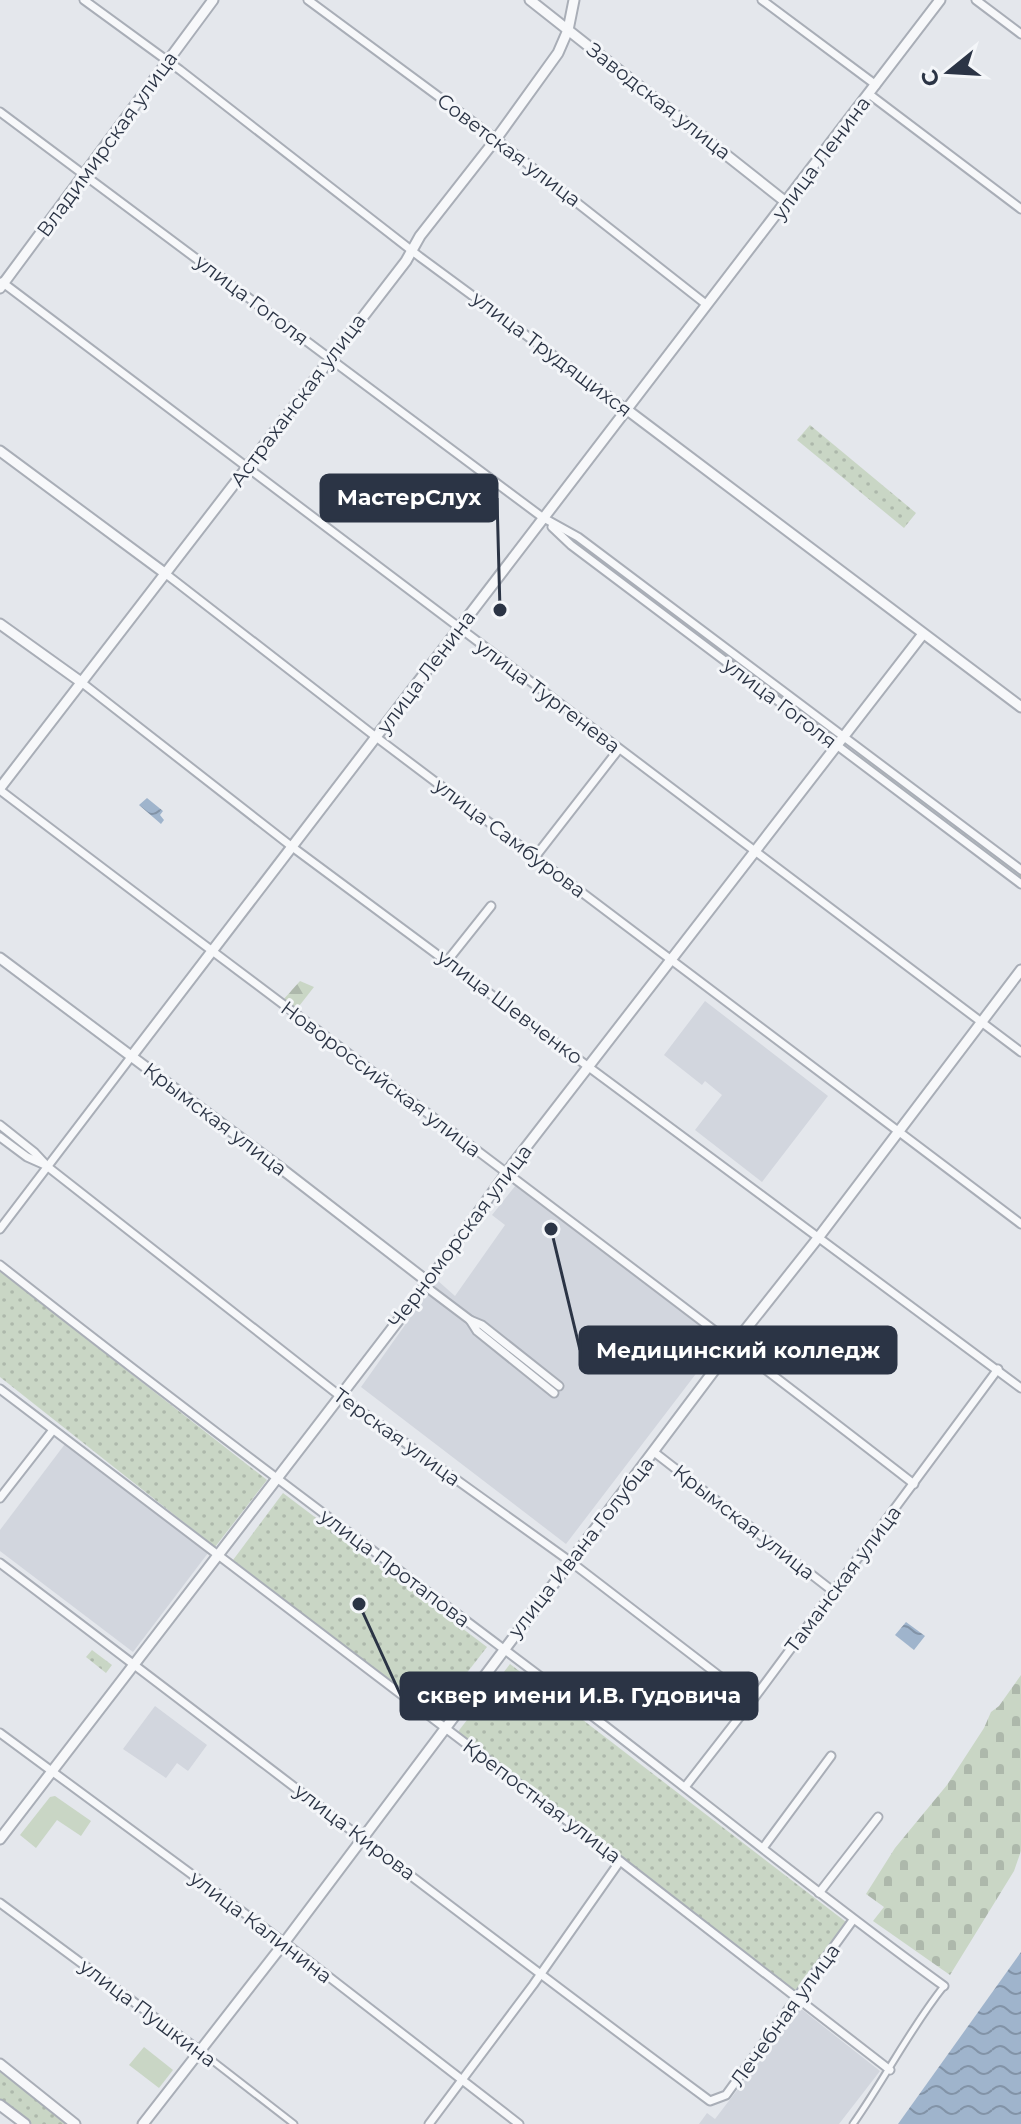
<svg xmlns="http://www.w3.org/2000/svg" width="1021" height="2124" viewBox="0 0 1021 2124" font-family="Montserrat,sans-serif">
<defs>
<pattern id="forest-firs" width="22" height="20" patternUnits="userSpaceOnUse" patternTransform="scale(2)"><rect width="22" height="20" fill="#c9d6c5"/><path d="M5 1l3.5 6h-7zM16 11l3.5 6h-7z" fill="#adb8ab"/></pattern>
<pattern id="cemetery-stones" width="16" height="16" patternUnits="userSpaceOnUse" patternTransform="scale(2)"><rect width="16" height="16" fill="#c9d6c5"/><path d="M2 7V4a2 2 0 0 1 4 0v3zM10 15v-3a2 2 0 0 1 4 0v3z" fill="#adb8ab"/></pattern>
<pattern id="park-dots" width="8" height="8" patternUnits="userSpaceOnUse" patternTransform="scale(2)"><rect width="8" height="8" fill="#c9d6c5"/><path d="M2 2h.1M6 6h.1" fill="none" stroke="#adb8ab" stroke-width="1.8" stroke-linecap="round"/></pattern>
<pattern id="water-waves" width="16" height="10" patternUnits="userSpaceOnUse" patternTransform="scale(2)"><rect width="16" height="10" fill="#9fb4cc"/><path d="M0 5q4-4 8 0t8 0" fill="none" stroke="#8293a7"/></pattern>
</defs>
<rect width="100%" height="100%" fill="#e4e7ec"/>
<g fill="#d2d6de">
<polygon points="705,1001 828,1096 762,1182 695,1130 722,1095 705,1081 702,1085 664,1055"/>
<polygon points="516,1185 721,1341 566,1544 361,1387 437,1280 455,1296 505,1225 492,1215"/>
<polygon points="65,1444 208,1553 133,1652 0,1551 0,1530"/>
<polygon points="155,1706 207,1745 188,1771 177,1763 166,1778 123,1749"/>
<polygon points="800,2008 880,2071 839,2124 699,2124 707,2113 715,2119"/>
</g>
<g fill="#c9d6c5">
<polygon points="55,1796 91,1821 81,1836 57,1820 36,1848 20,1835 50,1797"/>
<polygon points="144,2047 173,2070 159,2088 129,2065"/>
</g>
<polygon fill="url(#forest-firs)" points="300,981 314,987 296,1010 283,1000"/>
<polygon fill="url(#cemetery-stones)" points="1021,1675 1021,1851 1014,1871 950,1975 873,1921 884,1907 866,1894 895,1848 947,1785 984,1728 991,1712 999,1706"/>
<g fill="url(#park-dots)">
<polygon points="810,425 916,513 904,528 797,440"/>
<polygon points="575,537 821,721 817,727 571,543"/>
<polygon points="859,751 1021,872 1021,881 855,757"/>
<polygon points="0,1271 267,1480 215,1547 0,1377"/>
<polygon points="283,1493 487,1647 434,1715 233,1560"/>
<polygon points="92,1650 112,1665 106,1673 86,1657"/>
<polygon points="510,1664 846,1922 794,1994 457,1733"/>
<polygon points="0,2069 71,2124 32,2124 0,2100"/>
</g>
<g fill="url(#water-waves)">
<polygon points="147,798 163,811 160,815 164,820 161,824 139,805"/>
<polygon points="906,1622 925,1636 914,1650 895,1635"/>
<polygon points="1021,1952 1021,2124 898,2124"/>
</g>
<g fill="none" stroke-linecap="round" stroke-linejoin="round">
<defs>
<g id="pedestrian">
<polyline points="200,2051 294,2124"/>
<path d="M853,2124C885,2079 909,2030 944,1986"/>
</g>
<g id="minor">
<polyline points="84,0 180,70 420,257 626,409"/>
<polyline points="308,0 496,139 707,305"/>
<polyline points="762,0 876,85"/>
<polyline points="976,0 1021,34"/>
<polyline points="869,94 1021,209"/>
<polyline points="0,112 542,517 578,537 1021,870"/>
<polyline points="2,282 1021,1052"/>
<polyline points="552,527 571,545 1021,884"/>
<polyline points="166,574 376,737 1021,1224"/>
<polyline points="81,682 291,846 1021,1388"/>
<path d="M0,790C304,1022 612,1249 914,1484"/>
<polyline points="535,857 619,749"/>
<polyline points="448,960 491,906"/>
<polyline points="0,1125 34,1152 48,1167 340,1396 571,1562 752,1701"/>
<polyline points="0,1137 27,1157 45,1165"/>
<polyline points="0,1229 131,1057"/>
<path d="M0,1265C189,1414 382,1557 574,1702C698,1796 818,1895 944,1986"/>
<polyline points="425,1286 470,1320 477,1331 554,1393"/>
<polyline points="470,1320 482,1325 559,1386"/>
<polyline points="0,1389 620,1861 890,2070"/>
<polyline points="654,1452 834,1592"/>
<polyline points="0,1498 53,1430"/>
<path d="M0,1563C237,1742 471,1924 710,2101L726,2095L853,1920"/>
<polyline points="0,1733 293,1949 519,2124"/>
<polyline points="685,1787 752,1701 998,1369"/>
<polyline points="763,1848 831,1756"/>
<polyline points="819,1893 878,1817"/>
<polyline points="0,1903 200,2051"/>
<polyline points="429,2124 533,1985 620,1861"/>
</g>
<g id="tertiary">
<polyline points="530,0 787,203"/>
<polyline points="0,288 213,0"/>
<polyline points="626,409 1021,707"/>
<polyline points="0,451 166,574"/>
<polyline points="0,624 81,682"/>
<polyline points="0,788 406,261 420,236 496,139 558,53 568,30 574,0"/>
<polyline points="0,958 278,1166 428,1282"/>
<polyline points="131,1057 940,0"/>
<polyline points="0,1839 434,1274 513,1164 923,634"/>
<polyline points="0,2064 75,2124"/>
<polyline points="0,2105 25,2124"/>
<polyline points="143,2124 284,1943 734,1344 818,1238 1021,970"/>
</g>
</defs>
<use href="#pedestrian" stroke="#a9aeb7" stroke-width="9"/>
<use href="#minor" stroke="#a9aeb7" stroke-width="11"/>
<use href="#tertiary" stroke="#a9aeb7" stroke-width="13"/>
<use href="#pedestrian" stroke="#f7f8fa" stroke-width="5"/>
<use href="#minor" stroke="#f7f8fa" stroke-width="7"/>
<use href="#tertiary" stroke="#f7f8fa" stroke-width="9"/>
</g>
<g text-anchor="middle" stroke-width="6" stroke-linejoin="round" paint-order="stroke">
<g font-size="20" fill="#2b3445" stroke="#f4f6f9">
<text transform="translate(659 101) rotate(38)" y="7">Заводская улица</text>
<text transform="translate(107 144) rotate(-54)" y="7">Владимирская улица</text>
<text transform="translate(509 150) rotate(37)" y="7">Советская улица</text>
<text transform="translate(821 158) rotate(-53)" y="7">улица Ленина</text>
<text transform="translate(252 300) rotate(37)" y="7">улица Гоголя</text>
<text transform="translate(552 354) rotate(37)" y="7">улица Трудящихся</text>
<text transform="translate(298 400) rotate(-53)" y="7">Астраханская улица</text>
<text transform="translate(426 672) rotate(-53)" y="7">улица Ленина</text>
<text transform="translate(548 696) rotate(37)" y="7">улица Тургенева</text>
<text transform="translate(780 703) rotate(37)" y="7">улица Гоголя</text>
<text transform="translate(510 838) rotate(37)" y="7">улица Самбурова</text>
<text transform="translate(510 1007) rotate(37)" y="7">улица Шевченко</text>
<text transform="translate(381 1079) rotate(37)" y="7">Новороссийская улица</text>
<text transform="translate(215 1119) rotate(37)" y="7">Крымская улица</text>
<text transform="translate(460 1236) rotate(-53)" y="7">Черноморская улица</text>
<text transform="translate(397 1437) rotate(36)" y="7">Терская улица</text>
<text transform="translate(744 1522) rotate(38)" y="7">Крымская улица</text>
<text transform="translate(581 1547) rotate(-52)" y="7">улица Ивана Голубца</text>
<text transform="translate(395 1568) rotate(37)" y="7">улица Протапова</text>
<text transform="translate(843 1579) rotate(-53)" y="7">Таманская улица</text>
<text transform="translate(542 1801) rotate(37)" y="7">Крепостная улица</text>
<text transform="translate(355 1832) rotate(37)" y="7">улица Кирова</text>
<text transform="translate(261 1927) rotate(37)" y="7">улица Калинина</text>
<text transform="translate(148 2013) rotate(37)" y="7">улица Пушкина</text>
<text transform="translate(785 2015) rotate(-54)" y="7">Лечебная улица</text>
</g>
</g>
<path fill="none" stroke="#2b3445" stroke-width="3" d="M500 610L497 498M551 1229L580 1350M359 1604L401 1696"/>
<g fill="#2b3445" stroke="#f4f6f9" stroke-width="3">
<circle cx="500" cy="610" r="8"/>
<circle cx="551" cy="1229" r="8"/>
<circle cx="359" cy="1604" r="8"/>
</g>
<g fill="#2b3445" stroke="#2b3445" stroke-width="3">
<rect x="321" y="475" width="176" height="46" rx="8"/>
<rect x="580" y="1327" width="316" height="46" rx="8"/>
<rect x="401" y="1673" width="356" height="46" rx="8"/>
</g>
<g font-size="22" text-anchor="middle" font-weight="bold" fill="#fff">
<text x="409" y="505">МастерСлух</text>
<text x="738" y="1358">Медицинский колледж</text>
<text x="579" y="1703">сквер имени И.В. Гудовича</text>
</g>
<g transform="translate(949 72) rotate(252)" stroke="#f4f6f9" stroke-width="6" paint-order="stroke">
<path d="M0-6L14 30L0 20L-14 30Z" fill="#2b3445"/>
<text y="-12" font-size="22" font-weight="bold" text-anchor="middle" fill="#2b3445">С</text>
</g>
</svg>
